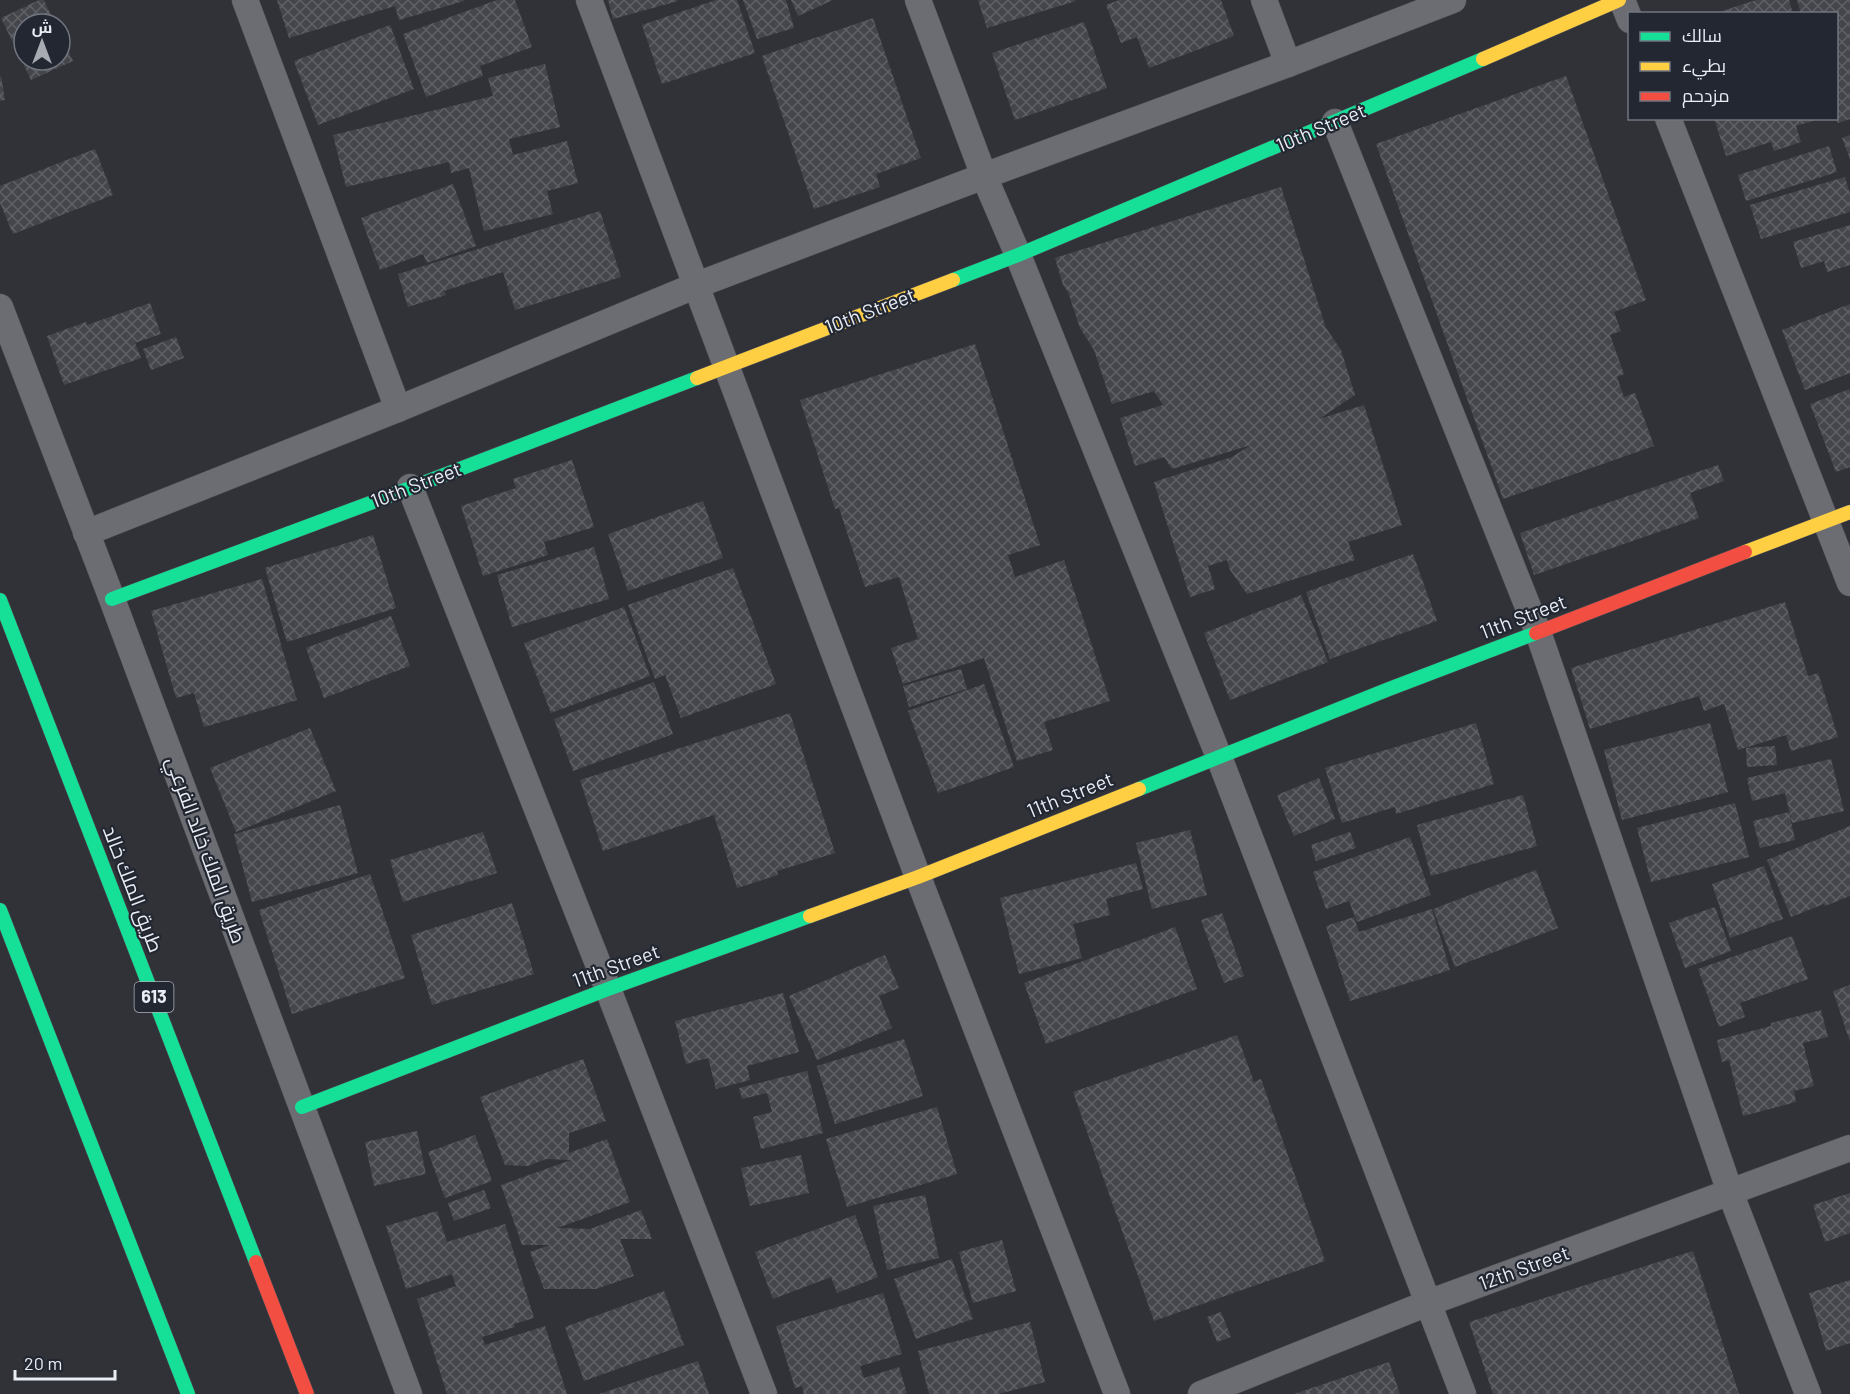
<svg xmlns="http://www.w3.org/2000/svg" width="1850" height="1394" viewBox="0 0 1850 1394" font-family="Barlow,Cairo,sans-serif">
<defs>
<pattern id="building-cross-hatch" width="8" height="8" patternUnits="userSpaceOnUse" patternTransform="scale(1.5)"><rect width="8" height="8" fill="#44464b"/><path d="M0 0l8 8M0 8l8-8" fill="none" stroke="#5f6166"/></pattern>
</defs>
<rect width="100%" height="100%" fill="#303238"/>
<g fill="url(#building-cross-hatch)">
<polygon points="39,0 44,0 55,24 24,24 24,60 60,60 60,34 73,61 31,80 1,18"/>
<polygon points="277,0 464,0 464,1 399,20 395,6 289,38"/>
<polygon points="497,0 515,0 532,47 480,66 483,76 426,97 403,34"/>
<polygon points="608,0 677,0 678,1 613,19"/>
<polygon points="716,0 737,0 755,53 662,84 642,25"/>
<polygon points="743,0 786,0 794,28 757,39"/>
<polygon points="791,0 833,0 798,16"/>
<polygon points="978,0 1075,0 1076,1 987,28"/>
<polygon points="1119,0 1221,0 1234,36 1149,68 1137,37 1121,43 1106,5"/>
<polygon points="1756,0 1789,0 1793,14 1713,14"/>
<polygon points="1797,0 1850,0 1850,119 1838,123 1836,119 1836,14 1801,14"/>
<polygon points="873,18 921,158 876,174 880,187 814,209 762,56"/>
<polygon points="1084,22 1107,88 1015,120 992,53"/>
<polygon points="390,25 414,89 318,125 294,61"/>
<polygon points="545,64 560,127 509,139 513,155 567,141 578,183 547,191 553,214 484,231 469,168 451,173 449,162 346,187 333,135 493,96 488,78"/>
<polygon points="1,76 5,100 0,101 0,77"/>
<polygon points="1566,76 1646,300 1614,312 1621,331 1610,335 1624,374 1617,377 1624,397 1635,393 1654,446 1503,499 1376,144"/>
<polygon points="1714,118 1819,118 1819,119 1796,126 1801,142 1774,151 1771,142 1726,156"/>
<polygon points="1850,135 1850,159 1842,138"/>
<polygon points="1829,146 1837,172 1746,201 1738,175"/>
<polygon points="95,149 113,195 13,234 0,203 0,186"/>
<polygon points="1845,177 1850,194 1850,212 1761,239 1750,205"/>
<polygon points="453,184 476,246 427,263 423,254 380,270 361,218"/>
<polygon points="1281,187 1326,328 1341,350 1355,395 1319,419 1364,405 1402,525 1348,542 1355,560 1247,594 1230,570 1227,560 1208,566 1215,589 1190,597 1154,482 1232,457 1251,445 1172,469 1164,457 1135,466 1120,418 1163,405 1154,391 1112,404 1094,350 1080,328 1068,292 1063,285 1055,258"/>
<polygon points="600,211 621,277 515,310 503,272 444,291 446,295 408,307 398,274"/>
<polygon points="1850,225 1850,265 1827,272 1824,261 1801,268 1793,242"/>
<polygon points="150,303 161,334 135,343 141,358 64,385 47,336 86,322 87,325"/>
<polygon points="1850,304 1850,373 1805,390 1782,330"/>
<polygon points="176,337 184,358 151,370 143,349"/>
<polygon points="975,344 1040,545 1008,555 1015,577 1064,560 1110,701 1044,722 1053,750 1017,761 984,658 903,684 891,648 918,639 899,577 865,587 839,508 835,509 800,400"/>
<polygon points="1850,389 1850,467 1836,472 1810,404"/>
<polygon points="572,460 594,527 544,542 548,555 483,576 461,506 516,488 513,479"/>
<polygon points="1718,465 1724,481 1690,493 1699,518 1534,575 1520,533"/>
<polygon points="703,501 723,558 628,591 608,534"/>
<polygon points="373,535 396,608 287,642 265,568"/>
<polygon points="594,547 609,599 512,627 497,575"/>
<polygon points="1413,554 1437,621 1330,659 1306,592"/>
<polygon points="733,568 776,684 681,718 665,675 655,679 628,605"/>
<polygon points="262,579 297,700 204,727 194,693 176,698 151,611"/>
<polygon points="1301,595 1328,662 1230,700 1204,633"/>
<polygon points="1785,602 1808,676 1818,673 1838,737 1791,751 1786,735 1738,750 1724,704 1704,711 1699,696 1590,729 1571,668"/>
<polygon points="624,607 650,676 551,713 524,643"/>
<polygon points="391,616 410,666 324,698 306,648"/>
<polygon points="961,669 967,689 909,707 903,686"/>
<polygon points="654,682 673,734 573,771 554,719"/>
<polygon points="984,684 1014,767 938,793 908,711"/>
<polygon points="790,713 835,853 777,871 778,875 737,888 714,815 603,851 580,780"/>
<polygon points="1476,723 1494,784 1396,814 1395,807 1342,823 1325,768"/>
<polygon points="1710,723 1728,792 1622,820 1604,750"/>
<polygon points="310,728 336,791 236,832 210,768"/>
<polygon points="1775,746 1777,765 1747,767 1746,748"/>
<polygon points="1831,759 1844,811 1792,823 1785,793 1752,801 1747,778"/>
<polygon points="1319,778 1335,819 1294,836 1277,795"/>
<polygon points="1523,795 1537,846 1431,876 1417,825"/>
<polygon points="1735,803 1749,857 1651,882 1637,828"/>
<polygon points="340,805 358,873 252,902 234,834"/>
<polygon points="1789,812 1795,840 1760,848 1753,821"/>
<polygon points="1850,826 1850,896 1825,906 1824,904 1791,917 1767,860"/>
<polygon points="1190,830 1207,895 1152,909 1136,843"/>
<polygon points="483,832 497,873 403,902 390,860"/>
<polygon points="1350,832 1356,848 1316,861 1311,845"/>
<polygon points="1410,837 1431,895 1357,922 1349,901 1326,909 1313,872"/>
<polygon points="1136,863 1143,889 1106,899 1110,915 1073,924 1082,958 1019,974 1000,898"/>
<polygon points="1764,866 1783,919 1730,938 1712,884"/>
<polygon points="1536,870 1558,928 1455,967 1433,909"/>
<polygon points="370,874 405,978 292,1014 259,910"/>
<polygon points="512,903 534,974 432,1005 411,935"/>
<polygon points="1715,907 1731,951 1685,968 1669,923"/>
<polygon points="1432,909 1450,970 1350,1001 1326,926 1354,917 1359,932"/>
<polygon points="1222,913 1244,976 1224,983 1201,920"/>
<polygon points="1175,927 1197,989 1046,1044 1024,983"/>
<polygon points="1792,936 1808,979 1740,1003 1745,1017 1719,1027 1698,969"/>
<polygon points="885,955 899,988 879,996 892,1028 817,1060 789,996"/>
<polygon points="1850,985 1850,1042 1833,991"/>
<polygon points="783,993 799,1052 747,1066 750,1080 716,1089 708,1058 686,1064 675,1021"/>
<polygon points="1821,1010 1828,1037 1803,1043 1814,1086 1794,1091 1796,1102 1743,1116 1729,1060 1722,1062 1717,1040 1771,1026 1771,1023"/>
<polygon points="1237,1035 1254,1082 1261,1079 1325,1261 1154,1321 1073,1092"/>
<polygon points="904,1039 923,1096 835,1124 817,1066"/>
<polygon points="583,1059 606,1121 569,1133 569,1153 607,1139 630,1202 557,1228 590,1229 641,1210 652,1239 620,1239 634,1276 596,1289 544,1289 530,1252 550,1245 522,1245 501,1185 571,1160 546,1159 528,1166 505,1165 480,1097"/>
<polygon points="807,1071 823,1133 761,1149 753,1117 772,1112 767,1093 742,1099 739,1088"/>
<polygon points="937,1107 957,1174 847,1207 826,1139"/>
<polygon points="417,1131 426,1174 374,1186 365,1142"/>
<polygon points="475,1135 492,1181 445,1198 428,1152"/>
<polygon points="801,1155 809,1193 750,1206 741,1168"/>
<polygon points="484,1190 491,1208 454,1221 448,1203"/>
<polygon points="1850,1193 1850,1233 1825,1242 1813,1205"/>
<polygon points="925,1195 939,1258 887,1270 873,1206"/>
<polygon points="437,1211 447,1242 505,1224 534,1318 514,1324 515,1327 482,1337 485,1345 545,1326 567,1394 447,1394 417,1299 456,1286 452,1274 406,1289 386,1226"/>
<polygon points="855,1215 878,1277 837,1293 831,1277 773,1299 755,1252"/>
<polygon points="1002,1240 1016,1291 973,1303 959,1252"/>
<polygon points="1693,1251 1739,1394 1493,1394 1469,1322"/>
<polygon points="952,1259 973,1319 916,1339 894,1279"/>
<polygon points="1850,1280 1850,1343 1826,1351 1809,1293"/>
<polygon points="664,1291 684,1345 584,1381 565,1327"/>
<polygon points="883,1293 902,1354 860,1366 864,1378 899,1367 907,1394 804,1394 802,1386 795,1388 776,1326"/>
<polygon points="1221,1312 1231,1337 1217,1342 1207,1317"/>
<polygon points="1030,1322 1045,1382 998,1394 929,1394 918,1351"/>
<polygon points="698,1361 709,1394 599,1394"/>
<polygon points="1389,1362 1400,1394 1294,1394"/>
</g>
<g fill="none" stroke-linecap="round" stroke-linejoin="round">
<defs>
<g id="street">
<polyline points="245,0 398,409"/>
<polyline points="589,0 918,877 1117,1394"/>
<polyline points="918,0 984,176 1018,255 1219,757 1463,1394"/>
<polyline points="1264,0 1288,64"/>
<polyline points="1622,0 1630,20"/>
<polyline points="1668,118 1850,583"/>
<polyline points="1335,122 1538,632 1730,1192 1808,1394"/>
<polyline points="0,307 112,599 409,1394"/>
<polyline points="410,487 608,989 764,1394"/>
<polyline points="86,533 398,409 697,285 984,176 1288,64 1453,0"/>
<polyline points="1201,1394 1428,1303 1850,1148"/>
</g>
<g id="fast">
<polyline points="953,280 1018,255 1483,59"/>
<polyline points="112,599 389,496 697,378"/>
<polyline points="0,600 256,1262"/>
<polyline points="1139,789 1389,689 1536,633"/>
<polyline points="0,910 188,1394"/>
<polyline points="302,1107 608,989 810,916"/>
</g>
<g id="slow">
<polyline points="1483,59 1619,0"/>
<polyline points="697,378 953,280"/>
<polyline points="1745,552 1850,512"/>
<polyline points="810,916 918,877 1139,789"/>
</g>
<g id="jam">
<polyline points="1536,633 1745,552"/>
<polyline points="256,1262 307,1394"/>
</g>
</defs>
<use href="#street" stroke="#4f5156" stroke-width="27"/>
<use href="#fast" stroke="#4f5156" stroke-width="15"/>
<use href="#slow" stroke="#4f5156" stroke-width="15"/>
<use href="#jam" stroke="#4f5156" stroke-width="15"/>
<use href="#street" stroke="#6b6d72" stroke-width="26"/>
<use href="#fast" stroke="#16e098" stroke-width="14"/>
<use href="#slow" stroke="#ffcf43" stroke-width="14"/>
<use href="#jam" stroke="#f24e42" stroke-width="14"/>
</g>
<g text-anchor="middle" stroke-width="4.5" stroke-linejoin="round" paint-order="stroke">
<rect fill="#222732" stroke="#adb2ba" stroke-width="1.5" x="134.5" y="982" width="39" height="30" rx="4.5"/>
<g font-size="18" font-weight="bold" fill="#e9edf4">
<text x="154" y="1003">613</text>
</g>
<g font-size="20" fill="#e9edf4" stroke="#222732">
<text transform="translate(1321 128) rotate(-23)" y="7">10th Street</text>
<text transform="translate(870 311) rotate(-21)" y="7">10th Street</text>
<text transform="translate(416 485) rotate(-21)" y="7">10th Street</text>
<text transform="translate(1523 617) rotate(-21)" y="7">11th Street</text>
<text transform="translate(1070 795) rotate(-22)" y="7">11th Street</text>
<text transform="translate(206 850) rotate(70)" y="7">طريق الملك خالد الفرعي</text>
<text transform="translate(133 889) rotate(69)" y="7">طريق الملك خالد</text>
<text transform="translate(616 966) rotate(-20)" y="7">11th Street</text>
<text transform="translate(1524 1268) rotate(-20)" y="7">12th Street</text>
</g>
</g>
<rect x="1628" y="12" width="210" height="108" fill="#222732" stroke="#727680" stroke-width="1.5"/>
<rect x="1640" y="32" width="30" height="9" fill="#16e098" stroke="#727680" stroke-width="1.5"/>
<text x="1682" y="42" font-size="18" fill="#e9edf4">سالك</text>
<rect x="1640" y="62" width="30" height="9" fill="#ffcf43" stroke="#727680" stroke-width="1.5"/>
<text x="1682" y="72" font-size="18" fill="#e9edf4">بطيء</text>
<rect x="1640" y="92" width="30" height="9" fill="#f24e42" stroke="#727680" stroke-width="1.5"/>
<text x="1682" y="102" font-size="18" fill="#e9edf4">مزدحم</text>
<g transform="translate(42 42)"><circle r="28" fill="#222732" stroke="#727680" stroke-width="1.5"/>
<path d="M0-4.5L10 22L0 15L-10 22Z" fill="#a8acb2"/>
<text y="-9" font-size="16" font-weight="bold" text-anchor="middle" fill="#e9edf4">ش</text>
</g>
<path d="M15 1370v9h100v-9" fill="none" stroke="#e9edf4" stroke-width="3"/>
<text x="24" y="1370" font-size="18" fill="#e9edf4" stroke="#222732" stroke-width="4.5" paint-order="stroke">20 m</text>
</svg>
